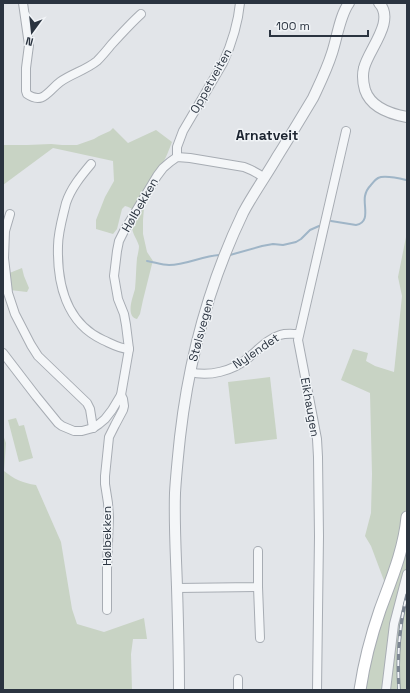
<svg xmlns="http://www.w3.org/2000/svg" width="410" height="693" viewBox="0 0 410 693" font-family="'Space Grotesk',sans-serif">
<rect width="100%" height="100%" fill="#e2e5e9"/>
<g fill="#c8d3c4">
<path d="M113,128L128,143L156,130L172,142C168,152 165,162 157,171C153,177 146,183 144,190C143,193 144,193 145,196L143,220V234L147,252L153,261L152,264L143,300L140,314L137,319C125,316 133,297 135,289C136,279 136,268 137,258C138,254 139,249 139,246C137,239 133,235 132,228C132,217 142,211 125,206L122,209L117,229L113,234L96,229V220L105,197L114,181L113,161L53,148L3,185V145H27L51,144L62,145H77L94,139L99,136L110,131Z"/>
<polygon points="406,237 407,237 407,690 364,690 370,653 389,594 371,546 365,536 371,513 372,474 370,393 341,380 353,349 368,353 366,361 375,366 394,372 402,296 398,277"/>
<polygon points="22,268 24,276 29,288 27,292 10,290 7,274"/>
<polygon points="270,377 277,439 235,444 228,382"/>
<polygon points="16,418 19,426 24,425 33,458 19,462 8,420"/>
<path d="M3,435L6,443L4,471C14,479 22,483 36,485L61,542L72,609L77,624L104,632L144,618L147,639H133L131,654L132,690H3Z"/>
</g>
<g fill="none" stroke-linecap="round" stroke-linejoin="round">
<g stroke="#9fb5c7" stroke-width="2">
<path d="M331,221L356,225C371,222 363,206 365,196C366,191 368,188 371,185C374,181 376,178 381,177C389,176 398,178 406,180"/>
<polyline points="230,255 262,246 273,244 283,245 296,242 301,239 310,230 319,226"/>
<path d="M147,261C154,262 162,265 169,265C186,265 202,256 219,255"/>
</g>
<defs>
<g id="minor">
<path d="M23,3L29,45L26,68V91L27,94C43,105 48,91 60,82C71,74 86,70 97,61C102,56 107,50 111,45C121,34 131,23 141,14"/>
<path d="M177,157V147L183,131L223,63C232,43 238,24 240,3"/>
<path d="M91,164C81,176 71,188 66,203C63,216 58,232 58,246C57,283 66,323 103,340C112,344 120,349 129,349"/>
<polyline points="10,214 5,231 4,258 8,293 15,314 31,345 38,356 87,403 90,409 93,428"/>
<path d="M3,353L36,396L58,423L62,426L74,431H82L93,428L99,424L105,419L112,410L121,395L129,349L126,325L124,314L118,299L114,276L117,251L119,241L124,231L157,176L163,168L170,162L177,157L190,158L244,167C252,170 258,173 264,178"/>
<path d="M190,372C209,377 233,371 248,358C258,350 267,339 280,335C286,333 292,334 298,334"/>
<polyline points="258,587 260,638"/>
<polyline points="177,588 258,587 258,551"/>
<polyline points="107,610 107,569 109,517 108,503 105,484 105,476 109,437 115,425 123,410 124,406 123,399 121,395"/>
<polyline points="238,690 238,679"/>
<polyline points="317,690 319,536 318,457 317,439 298,340 346,131"/>
<polyline points="386,690 394,624 407,574"/>
</g>
<g id="tertiary">
<path d="M379,3C396,21 368,50 364,68C362,76 363,83 365,90C371,108 390,114 407,117"/>
<path d="M179,690C179,656 178,621 177,587C176,556 174,525 175,493C176,475 178,456 180,437C189,358 208,286 243,213C253,194 266,176 277,157C289,138 301,118 313,98C320,83 327,69 332,53C337,38 340,15 349,3"/>
</g>
<path id="secondary" d="M360,690C364,663 371,636 380,610C391,580 404,550 407,517"/>
</defs>
<use href="#minor" stroke="#a7acb3" stroke-width="10"/>
<use href="#tertiary" stroke="#a7acb3" stroke-width="12"/>
<use href="#secondary" stroke="#a7acb3" stroke-width="13"/>
<use href="#minor" stroke="#f4f6f8" stroke-width="8"/>
<use href="#tertiary" stroke="#f4f6f8" stroke-width="10"/>
<use href="#secondary" stroke="#fff" stroke-width="11"/>
<defs>
<path id="rail" d="M399,690C397,658 399,626 407,595"/>
</defs>
<use href="#rail" stroke="#7c8692" stroke-width="3.5"/>
<use href="#rail" stroke="#f1f4f7" stroke-width="2" stroke-dasharray="6" stroke-linecap="butt"/>
</g>
<g text-anchor="middle" stroke-width="3" stroke-linejoin="round" paint-order="stroke">
<g font-size="12" fill="#2b3440" stroke="#f1f4f7">
<text transform="translate(211 81) rotate(-61)" y="4">Oppetveiten</text>
<text transform="translate(140 205) rotate(-60)" y="4">Hølbekken</text>
<text transform="translate(201 330) rotate(-75)" y="4">Stølsvegen</text>
<text transform="translate(256 351) rotate(-34)" y="4">Nylendet</text>
<text transform="translate(310 407) rotate(80)" y="4">Eikhaugen</text>
<text transform="translate(107 536) rotate(-90)" y="4">Hølbekken</text>
</g>
<g font-size="14" font-weight="bold" fill="#1d2531" stroke="#f1f4f7">
<text x="267" y="140">Arnatveit</text>
</g>
</g>
<rect width="410" height="693" fill="none" stroke="#2b3440" stroke-width="8"/>
<g transform="translate(32 32) rotate(195)" stroke="#f1f4f7" stroke-width="3" paint-order="stroke">
<path d="M0-3L7 15L0 10L-7 15Z" fill="#2b3440"/>
<text y="-6" font-size="11" font-weight="bold" text-anchor="middle" fill="#2b3440">N</text>
</g>
<path d="M270 30v6h98v-6" fill="none" stroke="#2b3440" stroke-width="2"/>
<text x="276" y="30" font-size="12" fill="#2b3440" stroke="#f1f4f7" stroke-width="3" paint-order="stroke">100 m</text>
</svg>
